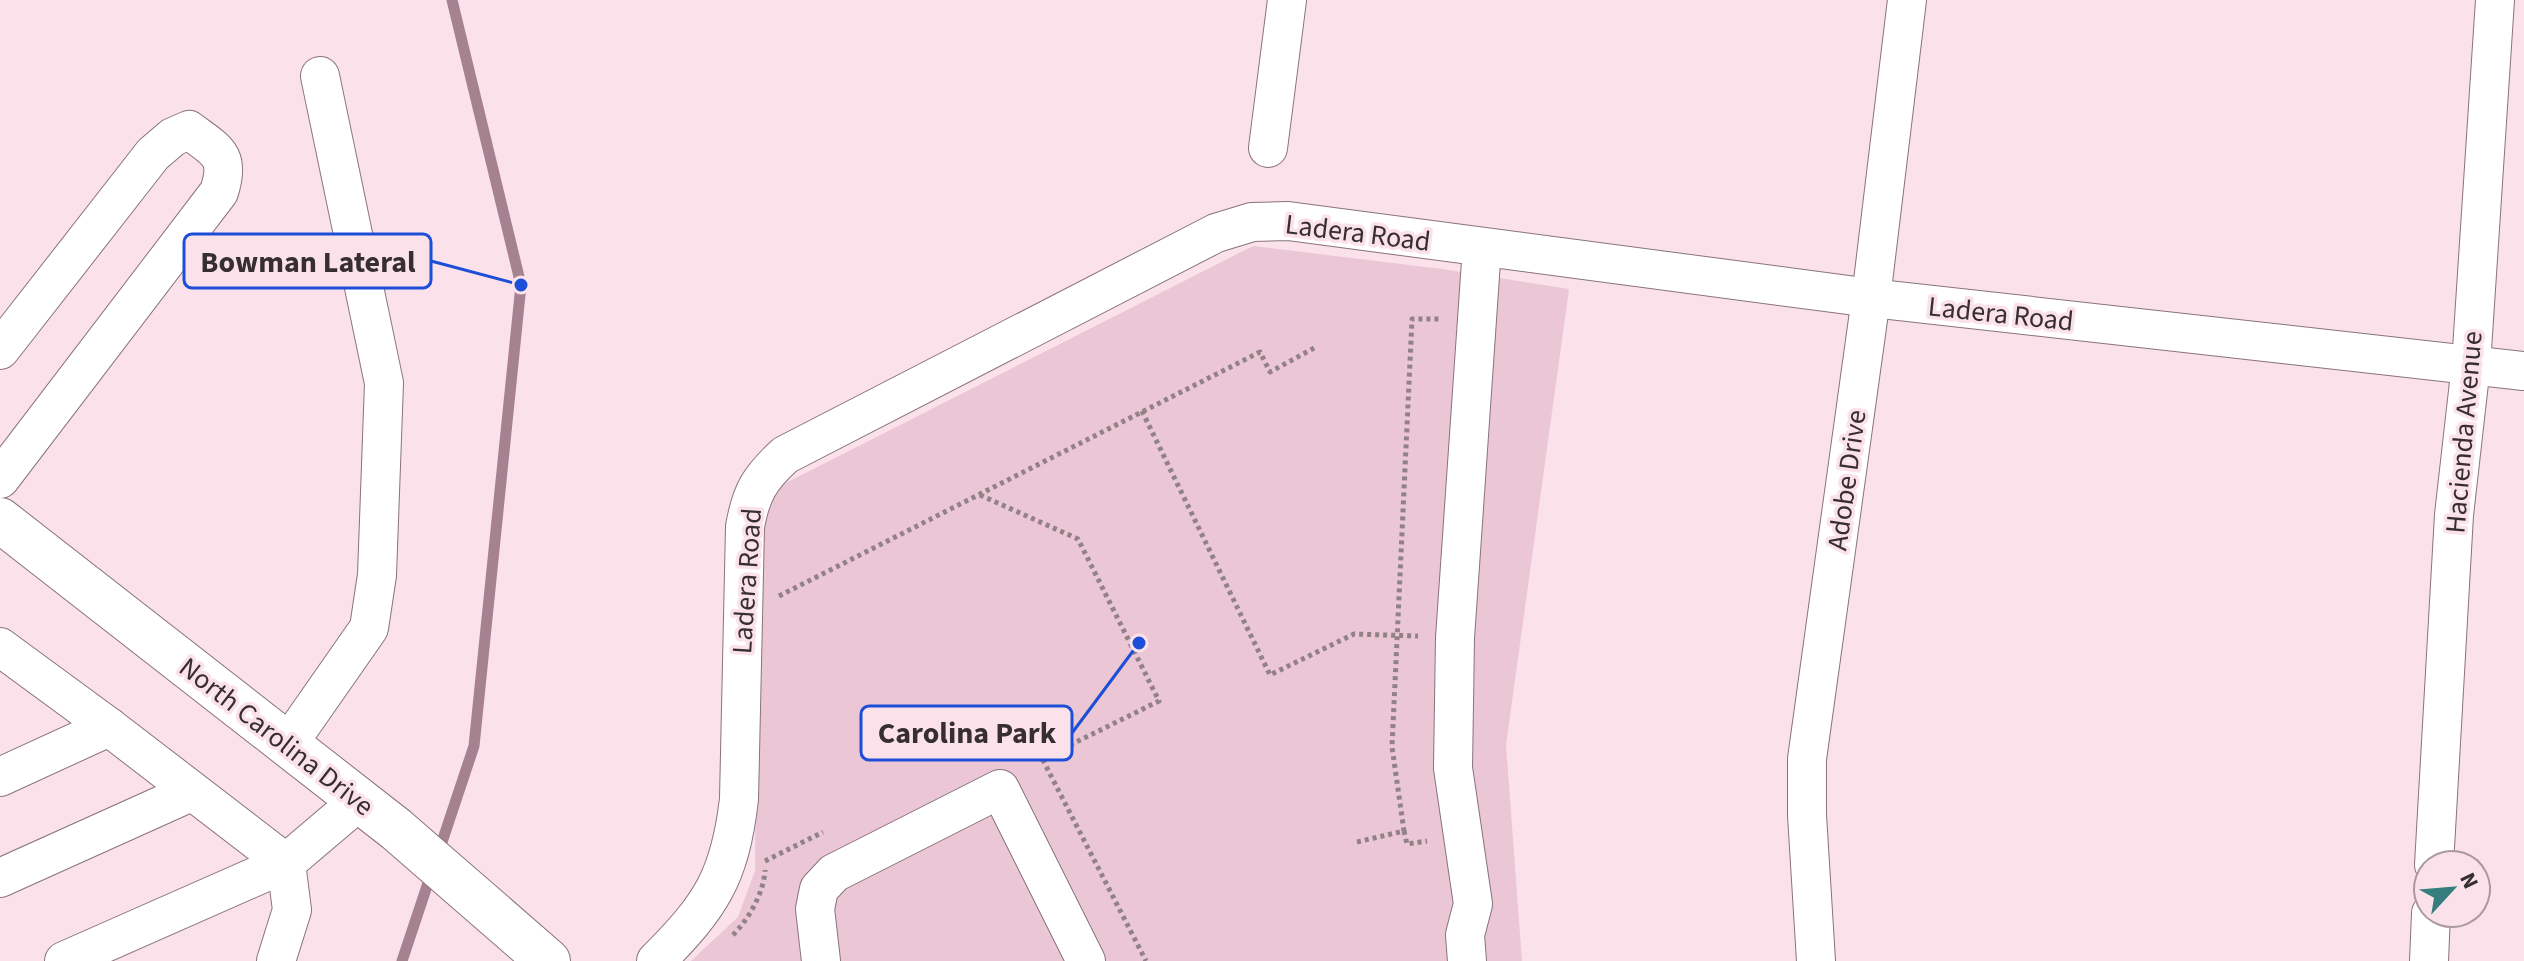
<svg xmlns="http://www.w3.org/2000/svg" width="2524" height="961" viewBox="0 0 2524 961" font-family="'Source Sans 3',sans-serif">
<rect width="100%" height="100%" fill="#fae1ea"/>
<polygon fill="#ebc6d5" points="1253,246 1442,269 1569,289 1506,745 1522,961 691,961 738,917 755,871 758,542 772,490"/>
<g fill="none" stroke-linecap="round" stroke-linejoin="round">
<g stroke="#a68190" stroke-width="11">
<polyline points="438,854 474,746 521,285 452,0"/>
<polyline points="402,961 432,871"/>
</g>
<defs>
<g id="minor">
<polyline points="1268,148 1287,0"/>
<path d="M0,350L153,154L173,137L189,130C217,151 231,155 219,192L0,479"/>
<polyline points="0,647 109,727 286,863 292,910 276,961"/>
<polyline points="288,744 369,628 377,575 384,383 320,76"/>
<polyline points="0,777 109,727"/>
<polyline points="2434,865 2454,515 2471,365 2495,0"/>
<polyline points="0,878 191,792"/>
<polyline points="64,961 286,863 359,801"/>
<path d="M656,961C711,906 730,877 739,799L745,527C751,492 760,478 785,455L1216,233L1252,222L1288,221L1871,298L2524,371"/>
<polyline points="821,961 815,909 819,889 834,873 1000,789 1086,961"/>
<polyline points="1467,961 1465,935 1473,904 1453,768 1455,638 1482,247"/>
<polyline points="1816,961 1807,815 1807,759 1871,298 1907,0"/>
<polyline points="2429,961 2431,913"/>
</g>
<polyline id="major" points="0,520 396,829 548,961"/>
</defs>
<use href="#minor" stroke="#89737c" stroke-width="40"/>
<use href="#major" stroke="#89737c" stroke-width="46"/>
<g stroke="#928288" stroke-width="5" stroke-dasharray="4 4" stroke-linecap="butt">
<polyline points="1142,411 1270,675 1354,634 1418,636"/>
<polyline points="980,495 1078,539 1159,701 1042,759"/>
<polyline points="779,596 1260,352 1270,372 1316,347"/>
<polyline points="991,751 1029,733 1146,961"/>
<polyline points="1404,831 1407,844 1427,841"/>
<polyline points="1357,842 1404,831 1392,747 1412,319 1442,319"/>
<polyline points="765,861 823,832"/>
<path d="M733,935C749,919 764,892 765,870"/>
</g>
<use href="#minor" stroke="#fff" stroke-width="38"/>
<use href="#major" stroke="#fff" stroke-width="44"/>
</g>
<g text-anchor="middle" stroke-width="7" stroke-linejoin="round" paint-order="stroke">
<g font-size="28" fill="#372e32" stroke="#fae1ea">
<text transform="translate(1358 232) rotate(7)" y="10">Ladera Road</text>
<text transform="translate(2001 313) rotate(6)" y="10">Ladera Road</text>
<text transform="translate(2463 432) rotate(-85)" y="10">Hacienda Avenue</text>
<text transform="translate(1846 480) rotate(-82)" y="10">Adobe Drive</text>
<text transform="translate(746 581) rotate(-86)" y="10">Ladera Road</text>
<text transform="translate(277 736) rotate(38)" y="10">North Carolina Drive</text>
</g>
</g>
<path fill="none" stroke="#1d4ed8" stroke-width="3" d="M521 285L431 261M1139 643L1072 733"/>
<g fill="#1d4ed8" stroke="#fae1ea" stroke-width="3">
<circle cx="521" cy="285" r="8"/>
<circle cx="1139" cy="643" r="8"/>
</g>
<g fill="#fae1ea" stroke="#1d4ed8" stroke-width="3">
<rect x="184" y="234" width="247" height="54" rx="8"/>
<rect x="861" y="706" width="211" height="54" rx="8"/>
</g>
<g font-size="30" text-anchor="middle" font-weight="bold" fill="#372e32">
<text x="308" y="272">Bowman Lateral</text>
<text x="967" y="743">Carolina Park</text>
</g>
<g transform="translate(2452 889) rotate(64)"><circle r="38" fill="#fae1ea" stroke="#ac99a0" stroke-width="2"/>
<path d="M0-6L14 30L0 20L-14 30Z" fill="#367e7e"/>
<text y="-12" font-size="22" font-weight="bold" text-anchor="middle" fill="#372e32">N</text>
</g>
</svg>
